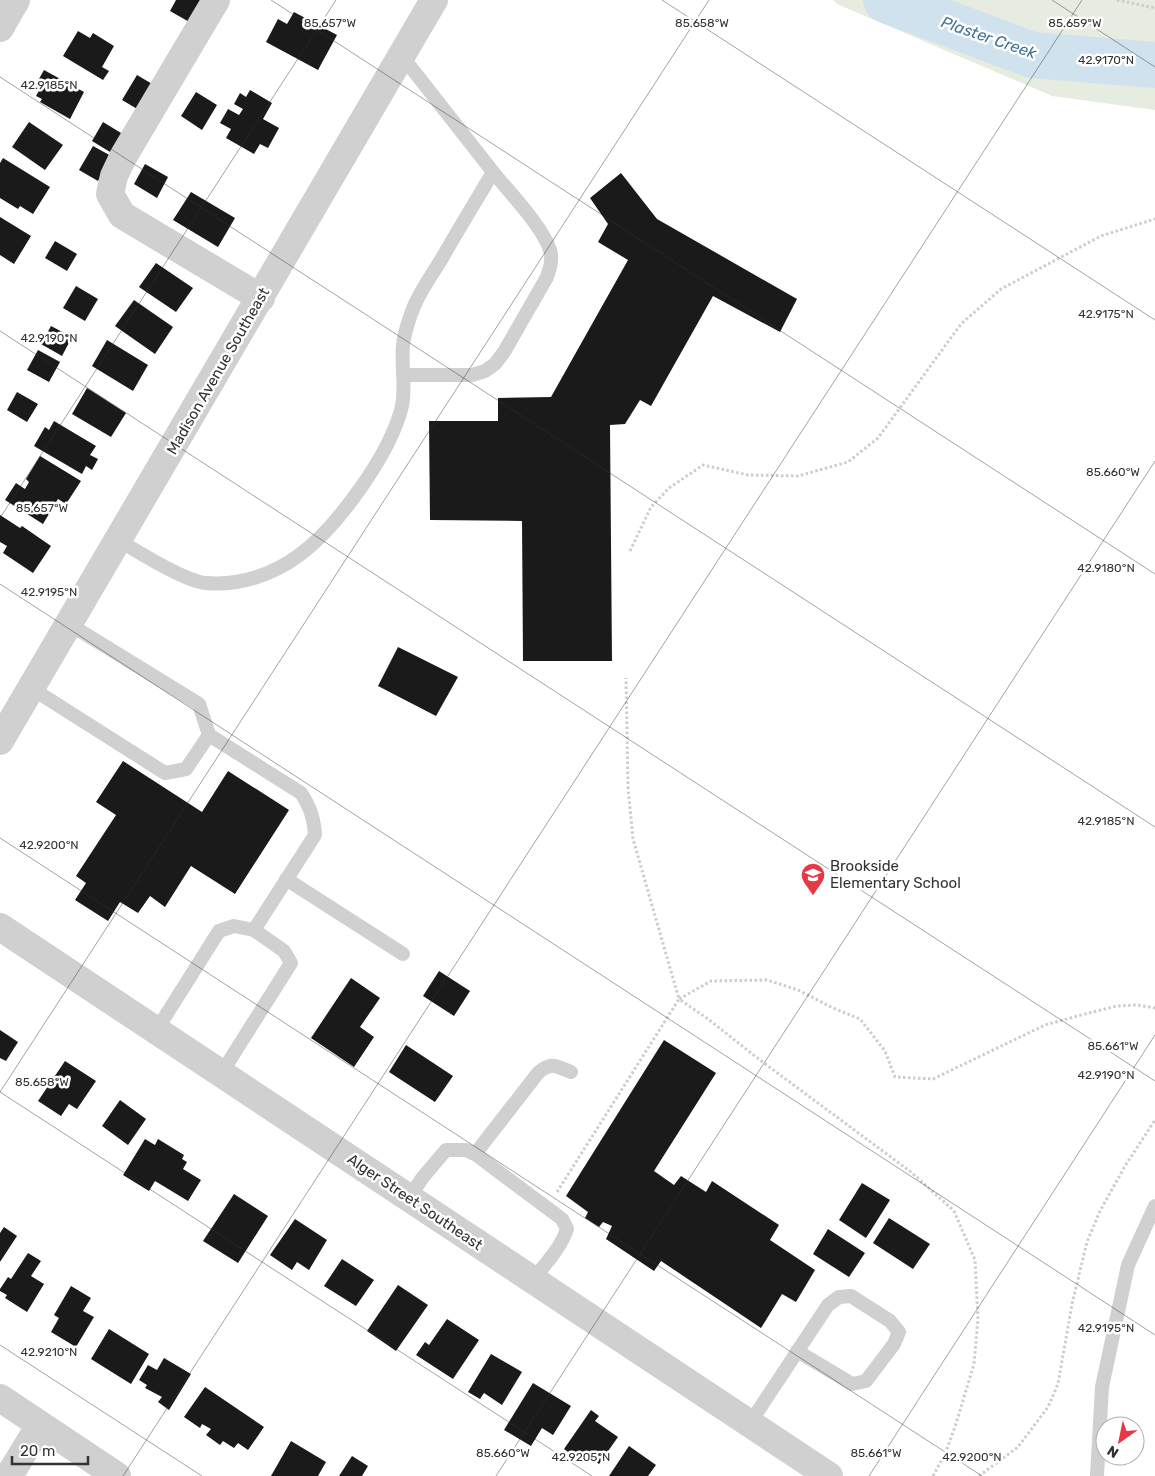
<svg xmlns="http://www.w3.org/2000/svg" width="1155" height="1476" viewBox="0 0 1155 1476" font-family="Rubik,sans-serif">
<rect width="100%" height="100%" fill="#fff"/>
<polygon fill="#e6ecdf" points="833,0 1155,0 1155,110 1052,96 837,4"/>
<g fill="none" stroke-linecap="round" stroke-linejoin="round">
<polyline stroke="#cfe2ee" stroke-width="46" points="886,0 1032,55 1155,65"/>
</g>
<g fill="#1a1a1a">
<polygon points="176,0 200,0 203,2 191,23 170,11"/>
<polygon points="294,12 337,35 318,70 266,42 278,19 287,24"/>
<polygon points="78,31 90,38 93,33 114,46 102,67 109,71 103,80 63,56"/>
<polygon points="44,70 84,92 70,119 40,102 42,99 36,96 40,89 35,86"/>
<polygon points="137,75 159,88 144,113 122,100"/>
<polygon points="250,90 272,103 263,119 279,128 268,148 260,144 254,154 226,138 231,129 220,123 228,109 239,115 243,109 234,104 240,93 246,97"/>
<polygon points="196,92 217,105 202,130 181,116"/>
<polygon points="29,122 63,145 45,170 12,147"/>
<polygon points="103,122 126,136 115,155 92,141"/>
<polygon points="93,146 113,157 98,181 79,170"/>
<polygon points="3,158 50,187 33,214 20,206 18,209 0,198 0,163"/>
<polygon points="145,164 168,177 157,198 134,184"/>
<polygon points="621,173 657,219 797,299 780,332 713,296 651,406 640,400 625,424 610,425 612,661 523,661 522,521 430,520 429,421 498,421 498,398 551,397 628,260 598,242 608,224 590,198"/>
<polygon points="191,192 235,218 218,247 173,220"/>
<polygon points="0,217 31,236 14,264 0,255"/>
<polygon points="55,241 77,254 67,271 45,258"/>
<polygon points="156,263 193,288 176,312 139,287"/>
<polygon points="76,286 98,299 85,321 63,308"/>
<polygon points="134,300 173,327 155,354 115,326"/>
<polygon points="51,326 72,337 62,356 41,344"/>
<polygon points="107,340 148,365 133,391 92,366"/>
<polygon points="38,350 60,362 49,382 27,370"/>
<polygon points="87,388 126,413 111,437 72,414"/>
<polygon points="17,392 38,404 27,422 7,410"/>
<polygon points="54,421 96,446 90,455 98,459 92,470 86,466 82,474 34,446 45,427 49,430"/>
<polygon points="40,456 81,481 66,504 58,499 43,524 5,500 16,483 25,489 29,482 26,479"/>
<polygon points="0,515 20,528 22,526 51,546 33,573 3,553 7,546 0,542"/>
<polygon points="398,647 458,677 436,716 378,686"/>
<polygon points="123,761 202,812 228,771 289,810 235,894 191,866 165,907 150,896 138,913 120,902 108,921 75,900 86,883 76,876 116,815 96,802"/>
<polygon points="439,971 470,991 454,1016 423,996"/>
<polygon points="351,978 380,998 360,1027 374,1037 354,1067 311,1038"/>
<polygon points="0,1030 18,1042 6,1061 0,1058"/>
<polygon points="664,1040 716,1073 654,1171 674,1185 681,1176 706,1192 712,1181 779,1225 770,1240 815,1270 796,1302 782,1294 761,1328 661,1261 654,1271 606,1239 612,1226 603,1222 599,1227 585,1218 588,1212 566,1196"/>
<polygon points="406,1045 453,1076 435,1102 389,1072"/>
<polygon points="65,1061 96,1081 77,1109 69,1104 61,1116 38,1101"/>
<polygon points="120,1100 146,1119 128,1145 102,1126"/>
<polygon points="145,1139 155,1145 158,1139 184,1155 182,1159 187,1162 183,1169 201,1180 188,1201 155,1181 149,1191 123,1175"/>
<polygon points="862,1183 890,1200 866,1238 839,1220"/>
<polygon points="234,1194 268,1216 238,1263 203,1241"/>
<polygon points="889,1218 930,1244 913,1269 873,1243"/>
<polygon points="295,1219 327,1240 309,1270 297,1262 292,1270 270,1255"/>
<polygon points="4,1227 17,1236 0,1262 0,1233"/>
<polygon points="828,1229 865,1253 849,1277 813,1254"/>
<polygon points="28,1253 41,1261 31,1276 44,1284 27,1312 5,1298 7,1295 0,1291 0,1289 8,1277 11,1279"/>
<polygon points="342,1259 374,1280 356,1306 324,1286"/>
<polygon points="398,1285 428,1305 396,1351 367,1331"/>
<polygon points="71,1286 91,1298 83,1311 94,1317 76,1347 51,1332 59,1318 54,1315"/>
<polygon points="447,1319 479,1340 453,1379 416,1355 425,1342 429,1345"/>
<polygon points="109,1329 149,1354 131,1384 91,1359"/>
<polygon points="491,1354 522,1372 502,1405 484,1393 480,1399 468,1392"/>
<polygon points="164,1358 191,1374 169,1410 158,1402 162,1397 145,1388 147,1385 139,1380 148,1365 157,1370"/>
<polygon points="533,1383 571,1406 553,1435 542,1428 531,1446 504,1430"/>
<polygon points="205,1387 264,1427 248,1450 238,1443 234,1448 223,1441 220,1445 206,1435 211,1429 202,1424 200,1428 184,1417"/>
<polygon points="591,1410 599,1416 595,1421 618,1437 599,1464 585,1454 580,1461 564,1449"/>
<polygon points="291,1441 326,1462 318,1476 271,1476"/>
<polygon points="629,1446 656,1465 648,1476 609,1476"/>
<polygon points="352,1456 368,1466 362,1476 339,1476"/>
</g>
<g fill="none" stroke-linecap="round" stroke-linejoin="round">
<g stroke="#cdcdcd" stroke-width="3" stroke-dasharray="2.5 2.5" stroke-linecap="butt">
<polyline points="1117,0 1155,8"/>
<polyline points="630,551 651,507 669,488 703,465 748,475 798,476 848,462 878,438 961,324 1001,289 1101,236 1155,219"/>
<polyline points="557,1192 679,999 633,839 628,787 626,678"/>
<polyline points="933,1476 945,1454 955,1427 974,1364 978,1319 975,1260 954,1211 911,1172 760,1060 708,1019 679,999 711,981 767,980 798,990 833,1008 860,1019 885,1051 895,1077 933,1079 1045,1025 1085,1014 1117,1006 1137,1005 1155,1008"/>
<polyline points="979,1476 1018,1447 1048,1407 1058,1384 1072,1304 1087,1242 1100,1211 1125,1166 1155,1120"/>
</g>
<g stroke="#d0d0d0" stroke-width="14">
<path d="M403,375H472L485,371L495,364L504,352L547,277C550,268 553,259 550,250C543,227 509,192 493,172"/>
<path d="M118,540C139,552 184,581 206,583C239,586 272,575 298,556C337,528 391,453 402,406C406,386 401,365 403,345C404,334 411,312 416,302C423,287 433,273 441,260C458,230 476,201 493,172L402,56"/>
<path d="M69,624L199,704L209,735L301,793C310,807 314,818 315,835L254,930L284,951L291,963L221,1074"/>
<polyline points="31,688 165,773 186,769 209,735"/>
<polyline points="286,879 403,954"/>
<polyline points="156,1031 219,931 234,926 254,930"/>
<path d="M475,1154L538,1073C551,1061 556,1066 571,1072"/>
<path d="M409,1198L423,1177L446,1150H466L475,1154L562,1219L567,1229C561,1248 545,1264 533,1280"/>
<polyline points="750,1423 828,1305 839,1297 851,1296 890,1321 899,1332 894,1344 866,1381 852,1384 797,1351"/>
<polyline points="1097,1476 1102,1387 1128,1265 1155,1206"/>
</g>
<g stroke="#d0d0d0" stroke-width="28">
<polyline points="216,0 123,157 114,176 110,194 122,215 261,298"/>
<polyline points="0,28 16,0"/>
<polyline points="0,927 829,1476"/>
<polyline points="0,1398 117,1476"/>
<polyline points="9,1476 40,1425"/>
</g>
<polyline stroke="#d0d0d0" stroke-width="28" points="0,741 434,0"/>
</g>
<path fill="none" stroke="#333" stroke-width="1" stroke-opacity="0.45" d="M271,0L1155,574M662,0L1155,320M1052,0L1155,67M0,77L1155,827M0,331L1155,1081M0,518L336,0M0,584L1155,1335M0,838L982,1476M0,1092L709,0M0,1092L592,1476M0,1345L202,1476M123,1476L1082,0M496,1476L1155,461M869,1476L1155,1035"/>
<defs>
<symbol id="school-pin" viewBox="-11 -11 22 30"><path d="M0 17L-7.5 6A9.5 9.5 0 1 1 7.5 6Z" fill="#e63946" stroke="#fff"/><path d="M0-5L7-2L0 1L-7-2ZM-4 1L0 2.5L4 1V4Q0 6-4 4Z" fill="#fff"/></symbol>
</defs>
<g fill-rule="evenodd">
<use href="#school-pin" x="799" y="861" width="28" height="38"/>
</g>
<g text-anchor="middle" stroke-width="5" stroke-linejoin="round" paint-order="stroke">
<g font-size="15" fill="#333" stroke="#fff">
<text transform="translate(218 371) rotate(-60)" y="5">Madison Avenue Southeast</text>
<text transform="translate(415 1202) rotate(34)" y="5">Alger Street Southeast</text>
</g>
<g font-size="15" fill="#333" stroke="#fff" text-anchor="start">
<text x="830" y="871">Brookside<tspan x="830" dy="17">Elementary School</tspan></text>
</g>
<g font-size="16" font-style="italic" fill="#3f7597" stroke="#fff">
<text transform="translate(989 37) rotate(19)" y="6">Plaster Creek</text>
</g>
</g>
<g font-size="12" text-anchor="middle" fill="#333" stroke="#fff" stroke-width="5" stroke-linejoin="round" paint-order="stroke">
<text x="1075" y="27">85.659°W</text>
<text x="330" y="27">85.657°W</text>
<text x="702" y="27">85.658°W</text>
<text x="1106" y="64">42.9170°N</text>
<text x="49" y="89">42.9185°N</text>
<text x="1106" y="318">42.9175°N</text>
<text x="49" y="342">42.9190°N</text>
<text x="1113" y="476">85.660°W</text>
<text x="42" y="512">85.657°W</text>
<text x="1106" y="572">42.9180°N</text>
<text x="49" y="596">42.9195°N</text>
<text x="1106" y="825">42.9185°N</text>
<text x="49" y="849">42.9200°N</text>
<text x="1113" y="1050">85.661°W</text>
<text x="1106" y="1079">42.9190°N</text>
<text x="42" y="1086">85.658°W</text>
<text x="1106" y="1332">42.9195°N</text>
<text x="49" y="1356">42.9210°N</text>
<text x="503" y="1457">85.660°W</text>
<text x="876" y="1457">85.661°W</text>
<text x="581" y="1461">42.9205°N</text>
<text x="972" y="1461">42.9200°N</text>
</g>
<g transform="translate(1120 1441) rotate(213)"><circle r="24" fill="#ffffff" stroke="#adadad"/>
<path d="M0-4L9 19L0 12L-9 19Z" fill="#e63946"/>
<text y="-8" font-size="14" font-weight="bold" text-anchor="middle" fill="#333333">N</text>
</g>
<path d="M12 1456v8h76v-8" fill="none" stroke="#333333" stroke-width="2.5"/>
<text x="20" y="1456" font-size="15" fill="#333333" stroke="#ffffff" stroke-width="4" paint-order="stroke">20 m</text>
</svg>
